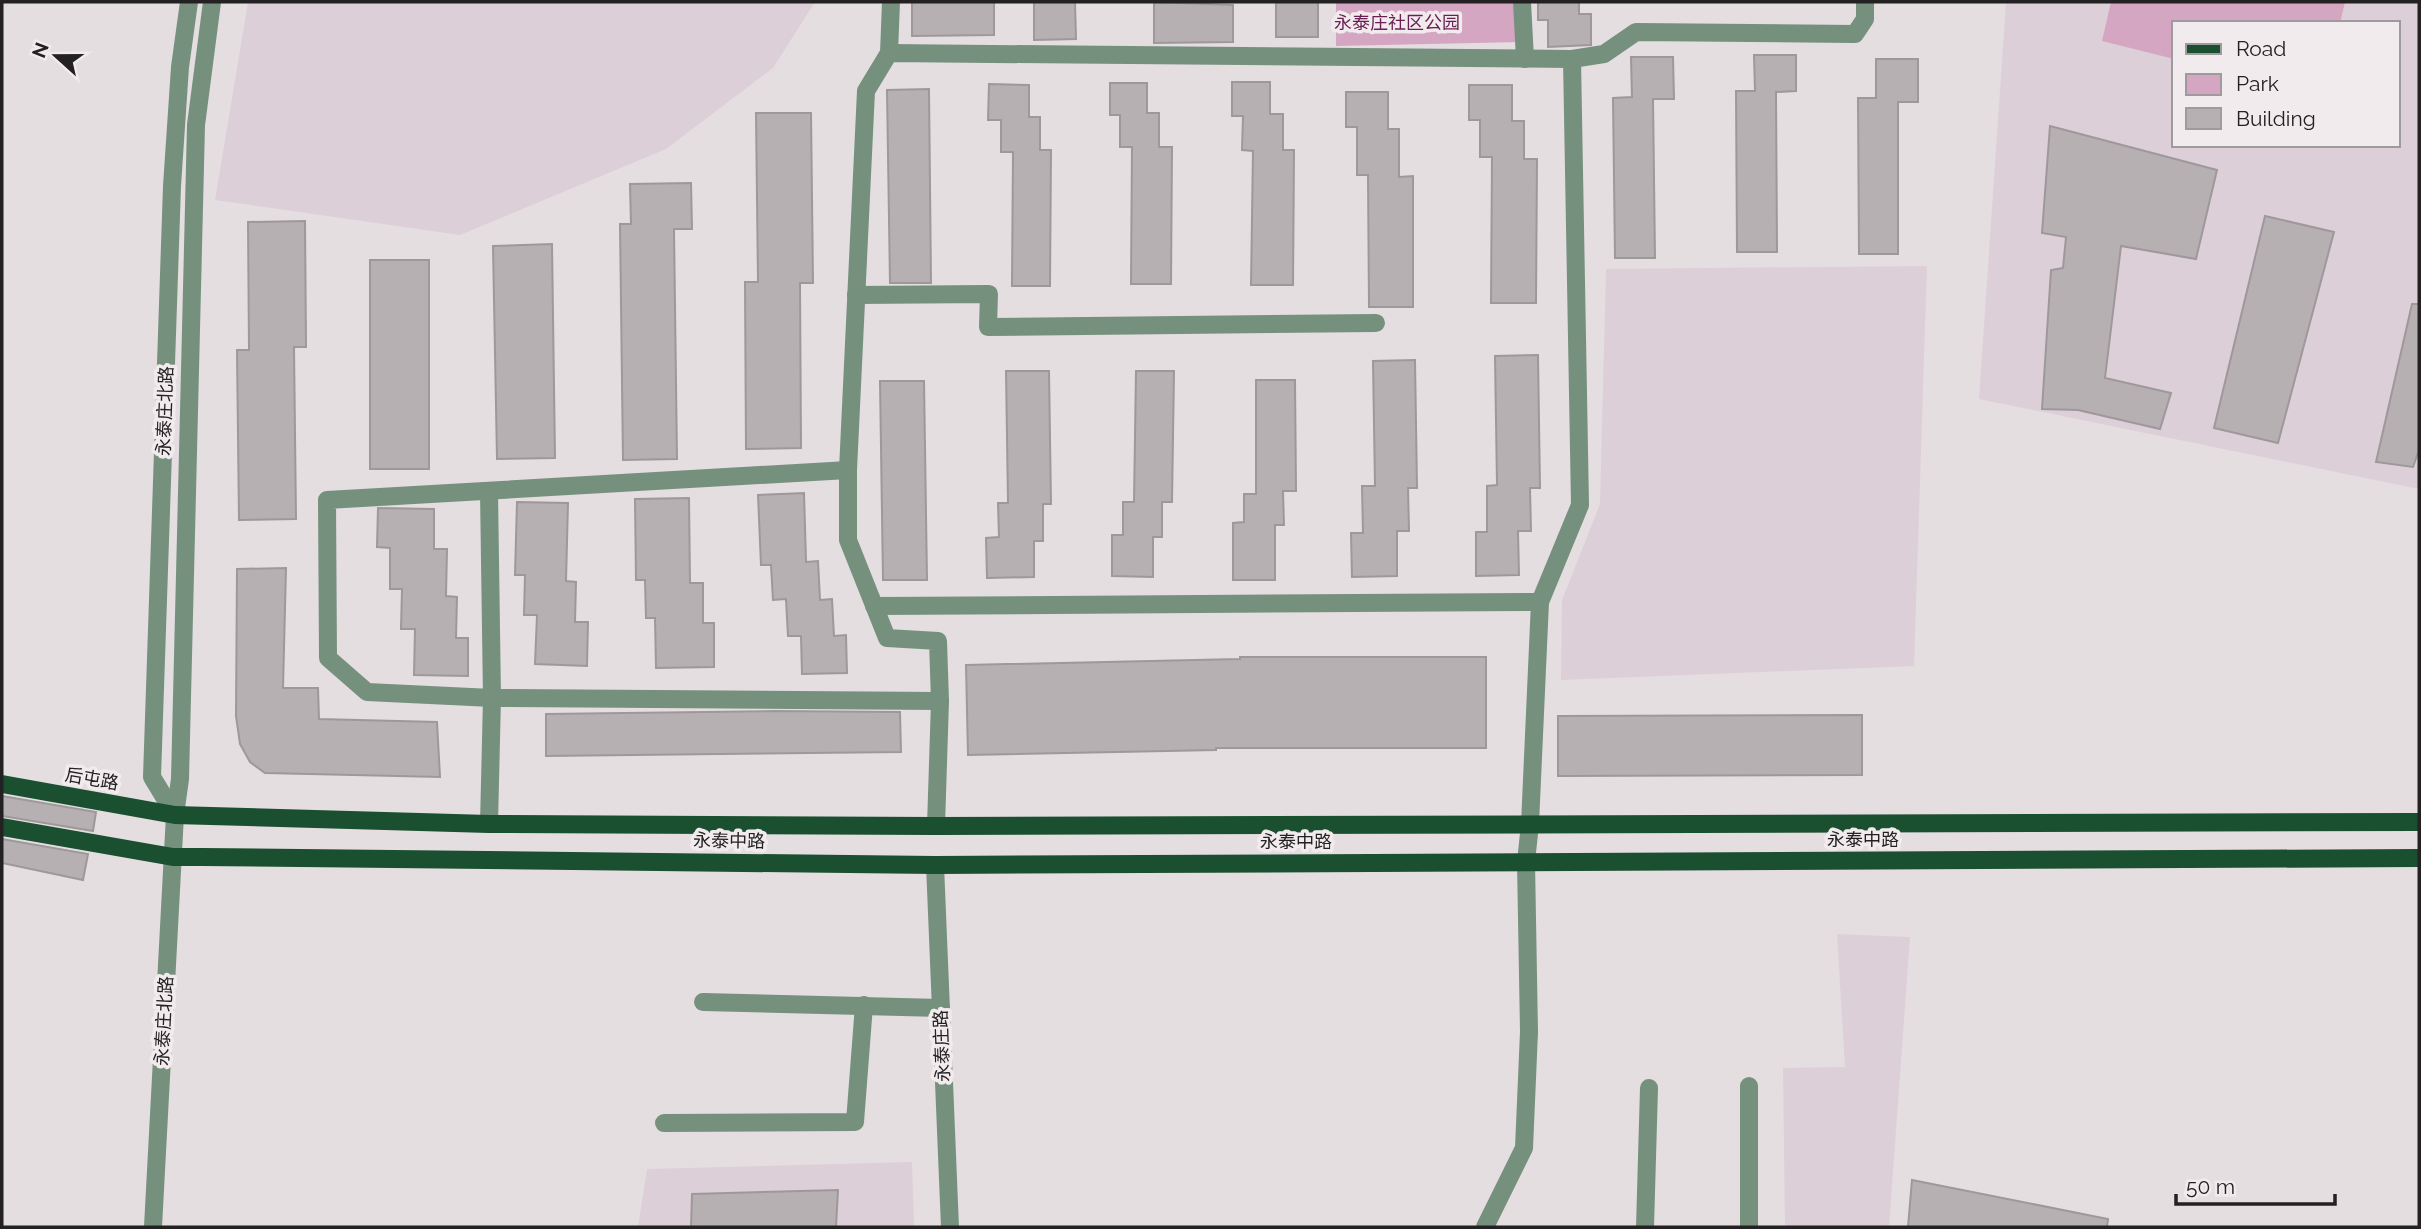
<svg xmlns="http://www.w3.org/2000/svg" width="2421" height="1229" viewBox="0 0 2421 1229" font-family="Raleway,'Noto Sans SC',sans-serif">
<rect width="100%" height="100%" fill="#e4dee1"/>
<g fill="#ddcfd7" fill-rule="evenodd">
<polygon points="248,2 815,2 773,68 666,149 460,235 215,200"/>
<path d="M2006,2H2419V489L1979,399ZM2174,23H2398V145H2174Z"/>
<polygon points="1927,266 1914,666 1561,680 1562,600 1600,504 1606,269"/>
<polygon points="1837,934 1910,937 1889,1227 1785,1227 1783,1068 1845,1067"/>
<polygon points="912,1162 914,1227 638,1227 647,1169"/>
</g>
<g fill="#d5a6c2">
<polygon points="1336,2 1522,2 1522,42 1336,46"/>
<polygon points="2111,2 2345,2 2340,23 2174,23 2174,59 2102,41"/>
</g>
<g fill="#b6b0b3" stroke="#9e989b" stroke-width="2">
<polygon points="912,2 994,2 994,35 912,36"/>
<polygon points="1034,2 1075,2 1076,39 1034,40"/>
<polygon points="1154,2 1233,5 1233,42 1154,43"/>
<rect x="1276" y="2" width="42" height="35"/>
<polygon points="1538,2 1579,2 1579,14 1591,14 1591,45 1548,47 1548,20 1538,20"/>
<polygon points="1754,55 1796,55 1796,91 1776,92 1777,252 1737,252 1736,91 1755,91"/>
<polygon points="1631,57 1673,57 1674,99 1653,99 1655,258 1615,258 1613,98 1632,97"/>
<polygon points="1876,59 1918,59 1918,102 1898,102 1898,254 1859,254 1858,98 1876,98"/>
<polygon points="1232,82 1270,82 1270,114 1283,114 1283,150 1294,150 1293,285 1251,285 1253,151 1242,150 1243,116 1232,116"/>
<polygon points="1110,83 1147,83 1147,113 1159,113 1159,147 1172,147 1171,284 1131,284 1132,147 1120,147 1120,115 1110,115"/>
<polygon points="989,84 1029,85 1029,117 1040,117 1040,150 1051,150 1050,286 1012,286 1013,152 1001,152 1001,120 988,120"/>
<polygon points="1469,85 1512,85 1512,121 1524,121 1524,159 1537,159 1536,303 1491,303 1492,157 1480,157 1480,120 1469,120"/>
<polygon points="929,89 931,283 890,283 887,90"/>
<polygon points="1346,92 1388,92 1388,129 1399,129 1399,177 1413,176 1413,307 1369,307 1368,175 1357,175 1357,127 1346,127"/>
<polygon points="756,113 811,113 813,283 800,283 801,448 746,449 745,282 758,282"/>
<polygon points="2050,126 2217,170 2196,259 2121,246 2105,378 2171,393 2160,429 2078,410 2042,409 2051,270 2063,268 2066,237 2042,233"/>
<polygon points="691,183 692,229 674,229 677,459 623,460 620,224 631,224 630,184"/>
<polygon points="2265,216 2334,232 2278,443 2214,428"/>
<polygon points="305,221 306,347 294,347 296,519 239,520 237,350 249,350 248,222"/>
<polygon points="552,244 555,458 497,459 493,246"/>
<rect x="370" y="260" width="59" height="209"/>
<polygon points="2412,304 2419,304 2419,450 2413,467 2376,462"/>
<polygon points="1538,355 1540,488 1530,488 1531,531 1518,531 1519,575 1476,576 1476,532 1487,532 1487,486 1497,485 1495,356"/>
<polygon points="1415,360 1417,488 1408,488 1409,531 1397,531 1397,576 1352,577 1351,533 1363,533 1362,486 1375,486 1373,361"/>
<polygon points="1006,371 1049,371 1051,504 1043,504 1043,541 1034,541 1034,577 987,578 986,538 999,537 998,503 1008,503"/>
<polygon points="1136,371 1174,371 1172,502 1162,502 1162,537 1153,537 1153,577 1112,576 1112,535 1123,535 1123,502 1134,502"/>
<polygon points="1256,380 1295,380 1296,491 1283,491 1284,525 1275,525 1275,580 1233,580 1233,523 1244,522 1244,494 1256,494"/>
<polygon points="880,381 924,381 927,580 883,580"/>
<polygon points="804,493 806,562 818,561 820,600 832,599 834,636 846,635 847,673 802,674 801,636 788,636 786,599 773,600 771,565 761,565 758,495"/>
<polygon points="689,498 690,583 703,583 703,623 714,623 714,667 656,668 655,618 646,618 645,580 636,580 635,499"/>
<polygon points="517,502 568,503 566,581 576,582 575,622 588,622 587,666 535,664 537,615 524,615 525,575 515,575"/>
<polygon points="378,508 434,509 434,549 447,549 446,596 457,597 456,638 468,638 468,676 414,675 415,629 401,629 402,589 390,589 390,548 377,547"/>
<polygon points="286,568 283,688 318,688 319,719 437,722 440,777 265,773 250,762 240,744 236,716 237,569"/>
<polygon points="1240,657 1486,657 1486,748 1216,748 1216,750 968,755 966,665 1240,659"/>
<polygon points="774,711 900,712 901,752 546,756 546,714"/>
<polygon points="1862,715 1862,775 1558,776 1558,716"/>
<polygon points="2,796 96,812 93,831 2,816"/>
<polygon points="2,839 88,854 83,880 2,863"/>
<polygon points="1912,1180 2108,1219 2107,1227 1908,1227"/>
<polygon points="838,1190 836,1227 691,1227 692,1194"/>
</g>
<g fill="none" stroke-linecap="round" stroke-linejoin="round">
<g stroke="#76907e" stroke-width="18">
<polyline points="1522,2 1525,59"/>
<polyline points="889,53 891,2"/>
<polyline points="856,295 989,294 988,327 1376,323"/>
<polyline points="848,470 327,500 328,658 367,692 492,698 940,701"/>
<polyline points="874,606 1540,602"/>
<polyline points="175,815 152,777 172,186 180,67 189,2"/>
<polyline points="489,824 492,698 489,491"/>
<polyline points="936,826 940,701 938,641 887,638 848,540 848,470 866,91 889,53 1572,59 1604,54 1636,32 1855,34 1865,19 1865,2"/>
<polyline points="935,865 950,1227"/>
<polyline points="703,1002 941,1008"/>
<polyline points="1749,1086 1749,1227"/>
<polyline points="664,1123 855,1122 864,1005"/>
<polyline points="153,1227 175,815 180,779 196,125 212,2"/>
<polyline points="1485,1227 1524,1148 1529,1032 1526,862 1530,824 1540,602 1580,505 1572,59"/>
<polyline points="1645,1227 1649,1088"/>
</g>
<g stroke="#1a4f30" stroke-width="18">
<polyline points="2,784 175,815 489,824 936,826 2419,822"/>
<polyline points="2,827 173,857 202,857 935,865 2419,858"/>
</g>
</g>
<g text-anchor="middle" stroke-width="7" stroke-linejoin="round" paint-order="stroke">
<g font-size="18" fill="#691f52" stroke="#f1ebee">
<text x="1397" y="29">永泰庄社区公园</text>
</g>
<g font-size="18" fill="#232122" stroke="#f1ebee">
<text transform="translate(165 411) rotate(-88)" y="6">永泰庄北路</text>
<text transform="translate(92 779) rotate(10)" y="6">后屯路</text>
<text x="1863" y="846">永泰中路</text>
<text transform="translate(729 841) rotate(1)" y="6">永泰中路</text>
<text x="1296" y="848">永泰中路</text>
<text transform="translate(164 1021) rotate(-87)" y="6">永泰庄北路</text>
<text transform="translate(942 1046) rotate(-92)" y="6">永泰庄路</text>
</g>
</g>
<rect width="2421" height="1229" fill="none" stroke="#232122" stroke-width="7"/>
<rect x="2172" y="21" width="228" height="126" fill="#f1ebee" stroke="#9f9a9c" stroke-width="2"/>
<rect x="2186" y="44" width="35" height="10" fill="#1a4f30" stroke="#9f9a9c" stroke-width="2"/>
<text x="2236" y="56" font-size="21" fill="#232122">Road</text>
<rect x="2186" y="74" width="35" height="21" fill="#d5a6c2" stroke="#9f9a9c" stroke-width="2"/>
<text x="2236" y="91" font-size="21" fill="#232122">Park</text>
<rect x="2186" y="108" width="35" height="21" fill="#b6b0b3" stroke="#9f9a9c" stroke-width="2"/>
<text x="2236" y="126" font-size="21" fill="#232122">Building</text>
<g transform="translate(56 56) rotate(291)" stroke="#f1ebee" stroke-width="5" paint-order="stroke">
<path d="M0-5L12 26L0 18L-12 26Z" fill="#232122"/>
<text y="-10" font-size="19" font-weight="bold" text-anchor="middle" fill="#232122">N</text>
</g>
<path d="M2176 1194v10h159v-10" fill="none" stroke="#232122" stroke-width="3.5"/>
<text x="2186" y="1194" font-size="21" fill="#232122" stroke="#f1ebee" stroke-width="5" paint-order="stroke">50 m</text>
</svg>
